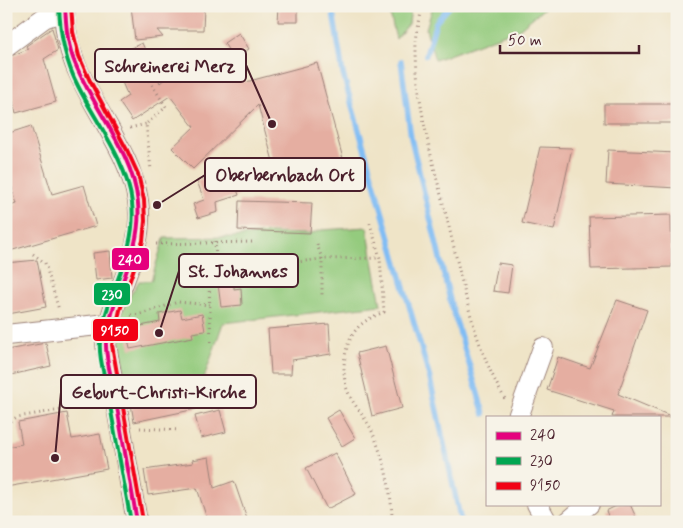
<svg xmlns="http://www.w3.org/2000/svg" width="683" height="528" viewBox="0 0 683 528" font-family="Mynerve,sans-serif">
<rect width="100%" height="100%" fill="#f7f3e8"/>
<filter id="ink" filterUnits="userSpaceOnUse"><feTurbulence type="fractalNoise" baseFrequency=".02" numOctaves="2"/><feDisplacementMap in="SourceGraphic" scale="10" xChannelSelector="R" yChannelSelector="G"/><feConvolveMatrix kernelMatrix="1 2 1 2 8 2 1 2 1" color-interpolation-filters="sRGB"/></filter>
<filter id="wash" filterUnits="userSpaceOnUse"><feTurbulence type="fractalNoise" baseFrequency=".0096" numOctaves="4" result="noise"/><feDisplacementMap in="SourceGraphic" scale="20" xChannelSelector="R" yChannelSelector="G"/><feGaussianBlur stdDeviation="1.12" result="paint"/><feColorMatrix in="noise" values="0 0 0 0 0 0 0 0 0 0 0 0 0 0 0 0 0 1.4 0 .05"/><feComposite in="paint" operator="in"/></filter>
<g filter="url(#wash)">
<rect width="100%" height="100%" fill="#efe4c7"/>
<g fill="#94cb7e" stroke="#6f7554">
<polygon points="388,6 411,6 409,24 396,39"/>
<polygon points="433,6 547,6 519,29 435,60 426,29"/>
<polygon points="367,227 381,305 223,323 203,381 197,380 190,384 127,397 118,329 122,319 122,309 139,281 151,281 164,238 233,237 270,233 311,234 321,230"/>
</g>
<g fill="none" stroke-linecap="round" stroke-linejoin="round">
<g stroke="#81bdf4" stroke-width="5.5">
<polyline points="332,6 343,74 430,379 461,522"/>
<polyline points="426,55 436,22 450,6"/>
<polyline points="401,61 411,138 451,304 484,414"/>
</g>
</g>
<g id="blocks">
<g fill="#e5aea1">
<polygon points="131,6 204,8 203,30 157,30 163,37 135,40"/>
<polygon points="279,6 298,6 298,22 278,22"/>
<polygon points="52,28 58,50 44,59 56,102 16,113 12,97 6,99 6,58 28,49 26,46"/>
<polygon points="239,33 249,49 233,58 224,43"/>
<polygon points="142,43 160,83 183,63 194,76 219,57 246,82 317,63 345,166 279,184 258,105 193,169 172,148 194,127 170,96 132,121 119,102 128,96 111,57"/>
<rect x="604" y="104" width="73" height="19"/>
<polygon points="31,126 52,194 84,185 96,226 6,252 6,207 17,204 6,168 6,134"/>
<polygon points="540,147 572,148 554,230 522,223"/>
<polygon points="608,150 677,153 677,188 606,184"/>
<polygon points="230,169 239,195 217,202 218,212 198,218 193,204 204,200 197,181"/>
<polygon points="239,201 312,203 310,233 238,230"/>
<polygon points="671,215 672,267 591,269 589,217"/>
<polygon points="110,251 112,278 96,280 93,253"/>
<polygon points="37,260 46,307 8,314 6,263"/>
<polygon points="498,263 512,265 508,293 493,291"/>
<polygon points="234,282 234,289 241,288 242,305 221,307 218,284"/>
<polygon points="617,300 647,310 618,394 673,417 612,417 614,411 547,390 558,357 590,368"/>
<polygon points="180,310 182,318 202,314 205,331 192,333 193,337 130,349 126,329 160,322 159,314"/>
<polygon points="329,324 331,354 292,360 291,374 271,374 268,329"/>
<polygon points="46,343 51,366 6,376 6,350"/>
<polygon points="386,346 402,408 372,416 357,353"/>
<polygon points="193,391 196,409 134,422 131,404"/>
<polygon points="220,410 226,432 201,438 195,416"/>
<polygon points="339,410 355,438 342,446 326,418"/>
<polygon points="67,413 72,439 100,434 107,469 6,487 6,447 22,444 18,422"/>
<polygon points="335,453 356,494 327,509 306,468"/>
<polygon points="209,457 214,488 234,481 248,522 208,522 197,488 148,495 144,470 193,463 192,460"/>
<polygon points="620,504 630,504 638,522 611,522 606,511"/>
</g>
</g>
</g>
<g filter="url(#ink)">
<use href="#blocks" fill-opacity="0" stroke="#9c8279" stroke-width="1"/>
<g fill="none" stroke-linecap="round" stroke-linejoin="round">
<defs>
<g id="minor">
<path d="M65,6C60,79 128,134 138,201C146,256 110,293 106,345L137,522"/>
<polyline points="6,46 44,18 65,10"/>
<polyline points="6,335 107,324"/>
<polyline points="518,417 543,348"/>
<polyline points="537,504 547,522"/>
<polyline points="568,522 589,504"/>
</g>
</defs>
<use href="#minor" stroke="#9c8279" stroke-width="22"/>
<g stroke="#9c8279" stroke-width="3" stroke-dasharray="1 4" stroke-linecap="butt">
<path d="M422,6C420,21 415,37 416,51C417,110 434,166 448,223C463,283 473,345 505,399"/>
<polyline points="144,72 166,107 146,124 151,170"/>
<polyline points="130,128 146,124"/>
<path d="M370,223L380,258L384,312C377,315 369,318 363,323C345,336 341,366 346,386C350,402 364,415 371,429C384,458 392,490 392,522"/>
<polyline points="215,241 217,282"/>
<polyline points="156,244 252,242"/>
<polyline points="317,244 322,259 322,295"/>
<polyline points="33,254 45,263 59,310"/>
<polyline points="131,315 138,315 178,302 210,305"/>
<polyline points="211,342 209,284 217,282 231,270 322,259 380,258"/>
<polyline points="6,423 17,417 98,404"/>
<polyline points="140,428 179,430"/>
</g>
<use href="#minor" stroke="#fff" stroke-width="20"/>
<defs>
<path id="bus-1" d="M65,6C66,24 67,41 73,58C91,107 133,150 138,203C143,253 111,294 106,342C105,358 112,379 115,395C122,437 130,479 137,522"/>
<path id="bus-2" d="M59,6C60,35 65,61 78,86C97,124 127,161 132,203C138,253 105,294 100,342C98,358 106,379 108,395C116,437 123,479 131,522"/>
<polyline id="bus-3" points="71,6 73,32 79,56 89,79 127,150 138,174 144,200 145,221 143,241 120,310 112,345 143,521"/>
</defs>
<use href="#bus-1" stroke="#f7f3e8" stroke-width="8"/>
<use href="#bus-2" stroke="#f7f3e8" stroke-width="8"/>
<use href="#bus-3" stroke="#f7f3e8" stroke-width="8"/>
<use href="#bus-1" stroke="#e5007d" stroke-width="4"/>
<use href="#bus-2" stroke="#00a651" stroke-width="4"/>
<use href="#bus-3" stroke="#f20015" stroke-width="4"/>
</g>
</g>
<path fill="none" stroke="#4a1f2b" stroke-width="2" d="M272 124L246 65M157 205L205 175M159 333L179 271M55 458L61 392"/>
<g fill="#4a1f2b" stroke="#f7f3e8" stroke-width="2">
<circle cx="272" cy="124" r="5"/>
<circle cx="157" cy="205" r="5"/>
<circle cx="159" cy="333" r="5"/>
<circle cx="55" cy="458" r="5"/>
</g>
<g fill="#f7f3e8" stroke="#4a1f2b" stroke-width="2">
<rect x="95" y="49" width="151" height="33" rx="5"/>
<rect x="205" y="158" width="160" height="33" rx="5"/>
<rect x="179" y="254" width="119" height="33" rx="5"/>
<rect x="61" y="375" width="195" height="33" rx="5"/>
</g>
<g font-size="18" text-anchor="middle" font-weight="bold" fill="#4a1f2b">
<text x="170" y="72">Schreinerei Merz</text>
<text x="285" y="181">Oberbernbach Ort</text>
<text x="238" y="277">St. Johannes</text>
<text x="159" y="398">Geburt-Christi-Kirche</text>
</g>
<g stroke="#f7f3e8" stroke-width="2">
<rect x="111" y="247" width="39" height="24" rx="5" fill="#e5007d"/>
<rect x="93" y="282" width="38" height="24" rx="5" fill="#00a651"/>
<rect x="92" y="318" width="47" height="24" rx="5" fill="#f20015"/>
</g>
<g font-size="14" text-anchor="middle" font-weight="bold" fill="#fff">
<text x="130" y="264">240</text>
<text x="112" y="299">230</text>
<text x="115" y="335">9150</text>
</g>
<rect width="683" height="528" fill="none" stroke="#f7f3e8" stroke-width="25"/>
<rect x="486" y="416" width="175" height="90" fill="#f7f3e8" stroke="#b29e9c"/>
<rect x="496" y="432" width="25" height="8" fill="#e5007d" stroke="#b29e9c"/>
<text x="530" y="440" font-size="15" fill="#4a1f2b">240</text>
<rect x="496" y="457" width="25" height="8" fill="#00a651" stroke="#b29e9c"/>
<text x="530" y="466" font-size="15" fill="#4a1f2b">230</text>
<rect x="496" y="482" width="25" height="8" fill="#f20015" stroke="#b29e9c"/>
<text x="530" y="490" font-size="15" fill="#4a1f2b">9150</text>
<path d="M500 45v8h139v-8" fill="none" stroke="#4a1f2b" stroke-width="2.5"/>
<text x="508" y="45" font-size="15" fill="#4a1f2b" stroke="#f7f3e8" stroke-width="4" paint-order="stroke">50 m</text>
</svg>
